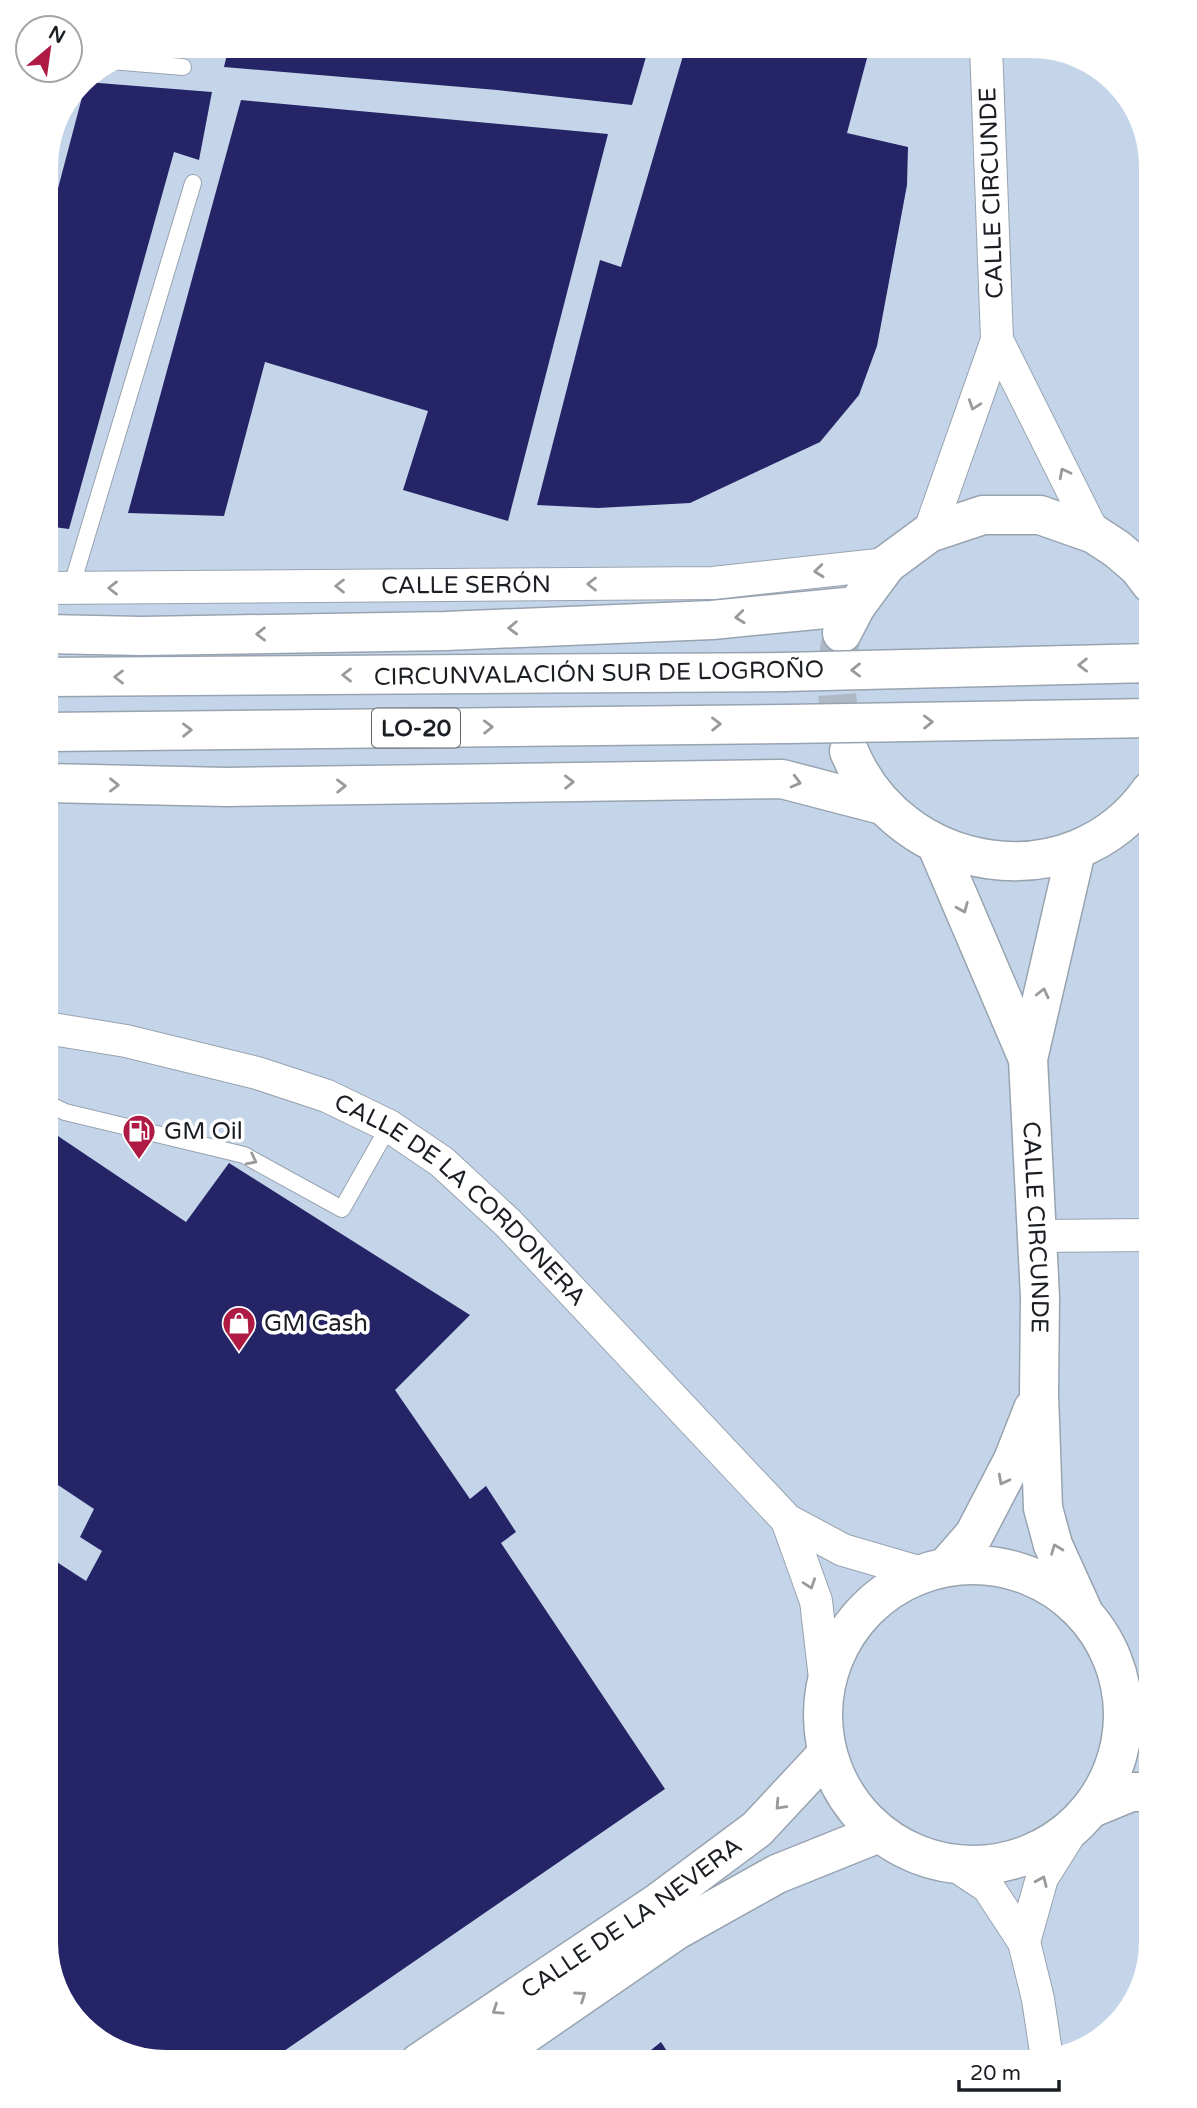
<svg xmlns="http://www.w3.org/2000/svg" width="1197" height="2108" viewBox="0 0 1197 2108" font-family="'Varela Round',sans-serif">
<rect width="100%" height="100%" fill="#d4e0ed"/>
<polygon fill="#c5d5e9" points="1039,46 1098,66 1139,113 1151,166 1151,1942 1131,2009 1084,2050 1031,2062 158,2062 99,2042 58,1995 46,1942 46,158 81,80 120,55"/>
<g fill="#242467">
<polygon points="870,47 847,133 908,147 907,185 877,346 859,395 820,442 690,503 598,508 537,505 600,260 621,267 685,49"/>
<polygon points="648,50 632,105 497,90 224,67 227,54"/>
<polygon points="86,82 212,92 199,160 174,152 69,529 46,526 46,234"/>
<polygon points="241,100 608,134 508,521 403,490 428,411 265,362 224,516 128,513"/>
<polygon points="46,1128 186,1222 229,1163 470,1315 395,1390 470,1499 486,1486 516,1532 501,1543 665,1789 268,2062 158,2062 99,2042 58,1995 46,1942 46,1555 86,1581 102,1551 80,1537 94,1509 46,1477"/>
<polygon points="661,2042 674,2062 636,2062"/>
</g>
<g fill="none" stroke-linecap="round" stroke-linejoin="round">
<path stroke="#afb9c5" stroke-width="38" stroke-dasharray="38 19" stroke-linecap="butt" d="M841,638C833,676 836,715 849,751"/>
<defs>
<g id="lane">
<polyline points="111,61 183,67"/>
<polyline points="71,588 193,183"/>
<polyline points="46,1103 65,1112 244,1155 342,1209 389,1126"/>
</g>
<g id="street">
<polyline points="997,340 1094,534"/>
<polyline points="929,533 997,340 986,46"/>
<path id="s1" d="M46,588L713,583L887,564"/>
<path id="s2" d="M46,1028L126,1041L257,1073L327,1096L389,1126L442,1162L508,1223L787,1520L843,1550L922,1573"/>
<polyline points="1036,1236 1151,1235"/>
<polyline points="787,1520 816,1601 826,1687"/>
<polyline points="960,1865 964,1871 988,1887 1024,1942 1038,1999 1047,2059"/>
<polyline points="1024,1942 1042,1878 1074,1827"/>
</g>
<g id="secondary">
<polyline points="842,633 856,606 887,564 929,533 983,515 1040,515 1094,534 1117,549 1138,567 1151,584"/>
<path d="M849,751C900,875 1072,903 1151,790"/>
<polyline points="937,846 1028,1059"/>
<path id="s3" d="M1076,851L1028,1059L1040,1297L1039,1394L1043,1508L1053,1545L1082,1609"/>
<circle cx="973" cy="1715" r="150"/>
<polyline points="946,1567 974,1535 1013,1460 1033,1409"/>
<polyline points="1092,1808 1131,1792 1151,1792"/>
<path id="s4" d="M420,2062L659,1902L757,1829L826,1755"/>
<polyline points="485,2062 675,1931 777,1874 879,1833"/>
</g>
<g id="highway">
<polyline points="46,634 142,636 446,631 712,620 856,606"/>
<polyline points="46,677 783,672"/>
<polyline points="46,732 786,724"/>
<polyline points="46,783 227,787 782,779 882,805"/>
<polyline points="1140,806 1151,801"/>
</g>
</defs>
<use href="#lane" stroke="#98a3b0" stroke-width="18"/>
<use href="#street" stroke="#98a3b0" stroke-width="34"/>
<use href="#secondary" stroke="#98a3b0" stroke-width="41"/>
<use href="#highway" stroke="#98a3b0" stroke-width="41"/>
<use href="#lane" stroke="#fff" stroke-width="16"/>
<use href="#street" stroke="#fff" stroke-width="32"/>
<use href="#secondary" stroke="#fff" stroke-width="38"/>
<use href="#highway" stroke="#fff" stroke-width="38"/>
<defs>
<g id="highway-bridge">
<polyline points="783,672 1151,663"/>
<polyline points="786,724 1151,718"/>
</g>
</defs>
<use href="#highway-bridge" stroke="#98a3b0" stroke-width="41" stroke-linecap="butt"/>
<use href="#highway-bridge" stroke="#fff" stroke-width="38"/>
</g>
<defs><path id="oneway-chevron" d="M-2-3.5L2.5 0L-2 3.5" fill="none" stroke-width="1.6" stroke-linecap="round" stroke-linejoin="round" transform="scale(1.75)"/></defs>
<g stroke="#989a9c">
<use href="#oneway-chevron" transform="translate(974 405) rotate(109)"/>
<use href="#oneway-chevron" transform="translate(1064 473) rotate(-117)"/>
<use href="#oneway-chevron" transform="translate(819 571) rotate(174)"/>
<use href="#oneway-chevron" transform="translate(592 584) rotate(180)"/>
<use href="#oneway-chevron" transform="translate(340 586) rotate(180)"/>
<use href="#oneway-chevron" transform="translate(113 588) rotate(180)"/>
<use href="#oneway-chevron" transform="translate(740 617) rotate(174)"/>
<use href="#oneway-chevron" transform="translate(513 628) rotate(178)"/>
<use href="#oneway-chevron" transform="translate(261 634) rotate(179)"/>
<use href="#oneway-chevron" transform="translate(1083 665) rotate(179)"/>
<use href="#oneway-chevron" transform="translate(856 670) rotate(179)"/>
<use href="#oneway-chevron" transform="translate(347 675) rotate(180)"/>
<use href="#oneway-chevron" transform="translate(119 677) rotate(180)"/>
<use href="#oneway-chevron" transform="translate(928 722) rotate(-1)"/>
<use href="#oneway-chevron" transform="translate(716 724) rotate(-1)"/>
<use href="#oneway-chevron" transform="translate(488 727) rotate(-1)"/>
<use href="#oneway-chevron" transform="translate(187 730) rotate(-1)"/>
<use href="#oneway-chevron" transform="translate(569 782) rotate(-1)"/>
<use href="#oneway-chevron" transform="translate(796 782) rotate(15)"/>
<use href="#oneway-chevron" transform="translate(114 785) rotate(1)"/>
<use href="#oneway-chevron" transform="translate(341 786) rotate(-1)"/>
<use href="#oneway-chevron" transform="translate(963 908) rotate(67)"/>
<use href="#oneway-chevron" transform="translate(1043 993) rotate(-77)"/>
<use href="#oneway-chevron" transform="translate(252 1160) rotate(27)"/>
<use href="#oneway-chevron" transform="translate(1003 1480) rotate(118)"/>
<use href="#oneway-chevron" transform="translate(1056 1549) rotate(-111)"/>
<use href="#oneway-chevron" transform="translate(810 1584) rotate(71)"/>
<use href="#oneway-chevron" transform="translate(780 1805) rotate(133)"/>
<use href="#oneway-chevron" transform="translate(1042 1881) rotate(-66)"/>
<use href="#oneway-chevron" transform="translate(581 1996) rotate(-35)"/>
<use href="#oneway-chevron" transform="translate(497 2010) rotate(146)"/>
</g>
<defs>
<symbol id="fuel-pin" viewBox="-11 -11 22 30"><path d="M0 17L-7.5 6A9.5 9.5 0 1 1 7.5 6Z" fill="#ae1a43" stroke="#fff"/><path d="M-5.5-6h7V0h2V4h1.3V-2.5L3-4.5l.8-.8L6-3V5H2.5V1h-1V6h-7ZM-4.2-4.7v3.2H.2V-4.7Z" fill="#fff"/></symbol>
<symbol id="shop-pin" viewBox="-11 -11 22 30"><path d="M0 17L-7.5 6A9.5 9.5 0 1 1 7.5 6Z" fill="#ae1a43" stroke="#fff"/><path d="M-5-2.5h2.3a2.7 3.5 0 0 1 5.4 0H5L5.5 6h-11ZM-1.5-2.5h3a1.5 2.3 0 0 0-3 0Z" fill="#fff"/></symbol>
</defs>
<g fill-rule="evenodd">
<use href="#fuel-pin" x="120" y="1112" width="38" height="52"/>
<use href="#shop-pin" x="220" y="1304" width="38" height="52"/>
</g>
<g text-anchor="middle" stroke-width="7" stroke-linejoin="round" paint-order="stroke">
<rect fill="#fff" stroke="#5f6266" stroke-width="2" x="372" y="708.5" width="88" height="39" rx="5"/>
<g font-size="23" font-weight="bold" fill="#1b1f24">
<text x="416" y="736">LO-20</text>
</g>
<g font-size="24" fill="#1b1f24" stroke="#fff">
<text transform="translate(991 193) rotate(-92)" y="8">CALLE CIRCUNDE</text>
<text dy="8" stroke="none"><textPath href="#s1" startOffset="420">CALLE SERÓN</textPath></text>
<text transform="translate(599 673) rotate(-1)" y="8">CIRCUNVALACIÓN SUR DE LOGROÑO</text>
<text dy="8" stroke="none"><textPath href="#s2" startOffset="460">CALLE DE LA CORDONERA</textPath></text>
<text dy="8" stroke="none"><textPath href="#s3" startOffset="382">CALLE CIRCUNDE</textPath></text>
<text dy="8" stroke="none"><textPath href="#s4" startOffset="256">CALLE DE LA NEVERA</textPath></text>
</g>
<g font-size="24" fill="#1b1f24" stroke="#fff" text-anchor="start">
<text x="164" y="1139">GM Oil</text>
<text x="264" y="1331">GM Cash</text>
</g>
</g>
<path d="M0 0H1197V2108H0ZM166 58H1031A108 108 0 0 1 1139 166V1942A108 108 0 0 1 1031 2050H166A108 108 0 0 1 58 1942V166A108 108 0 0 1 166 58Z" fill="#fff" fill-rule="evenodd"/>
<g transform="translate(49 49) rotate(29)"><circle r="33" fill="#ffffff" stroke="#a4a5a7" stroke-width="2"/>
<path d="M0-5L12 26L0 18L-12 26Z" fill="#ae1a43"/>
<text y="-10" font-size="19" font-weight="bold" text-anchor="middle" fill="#1b1f24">N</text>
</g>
<path d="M959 2080v10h100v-10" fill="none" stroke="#1b1f24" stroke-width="3.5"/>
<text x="970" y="2080" font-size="21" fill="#1b1f24" stroke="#ffffff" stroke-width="5" paint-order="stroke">20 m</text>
</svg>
